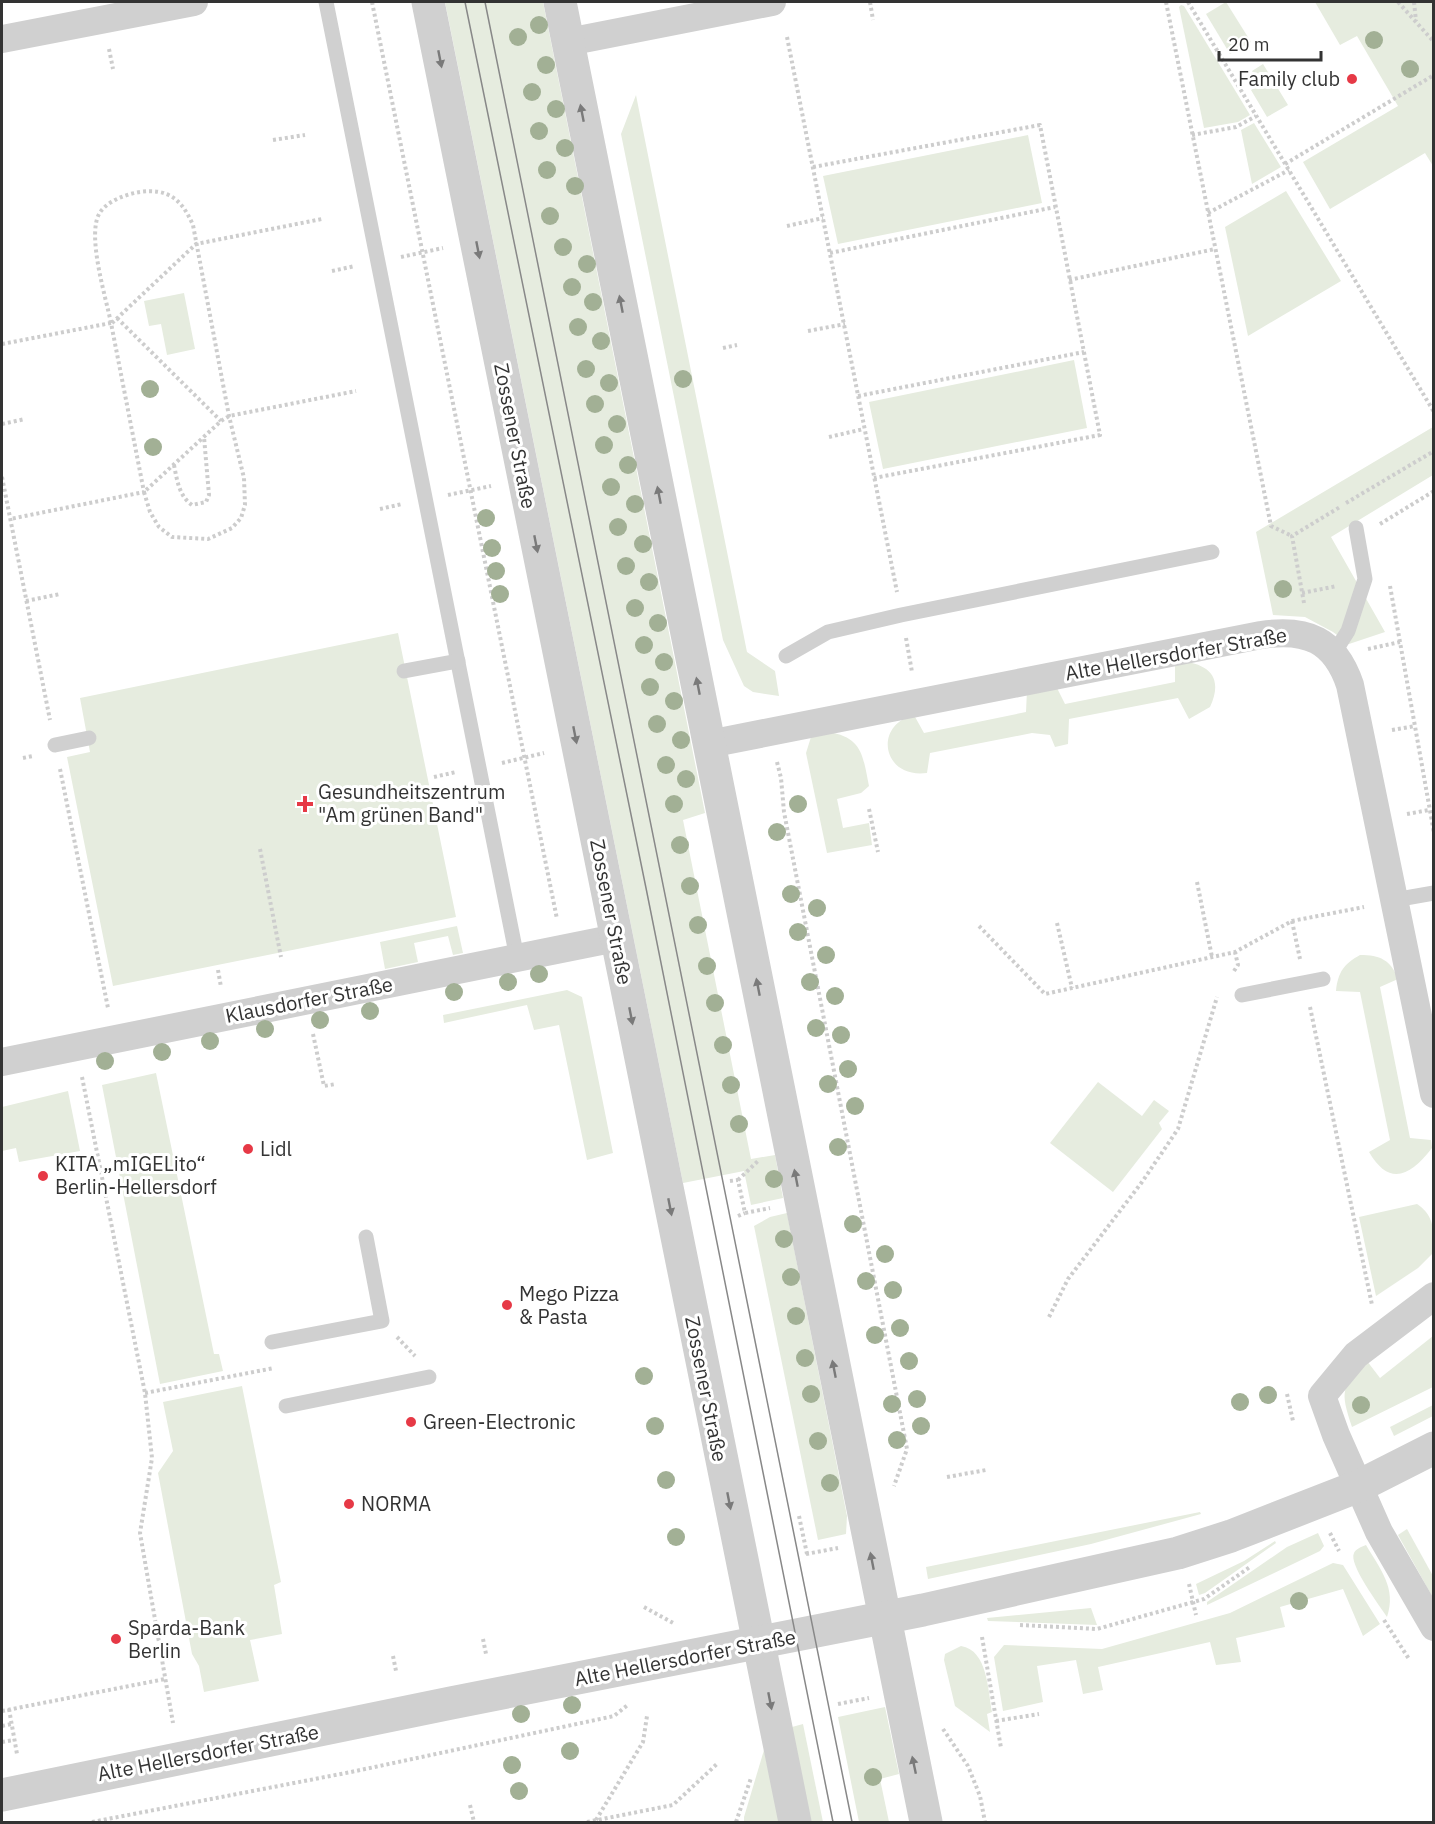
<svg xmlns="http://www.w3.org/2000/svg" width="1435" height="1824" viewBox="0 0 1435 1824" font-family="'IBM Plex Sans',sans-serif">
<rect width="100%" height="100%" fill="#fff"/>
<g fill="#e6ecdf">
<polygon points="445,2 543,2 705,813 683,820 751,1159 775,1155 783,1198 751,1205 744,1171 683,1183"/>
<polygon points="1226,2 1251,42 1230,54 1206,14"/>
<polygon points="1315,2 1433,2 1433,166 1425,153 1330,209 1303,162 1398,106 1357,36 1340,45"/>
<polygon points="1181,5 1184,6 1250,115 1238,122 1204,128 1179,7"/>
<polygon points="1263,64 1288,105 1267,117 1251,90 1260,84 1252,71"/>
<polygon points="636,95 747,652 775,671 779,696 753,692 744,686 723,640 621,134"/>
<polygon points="1254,123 1281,167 1252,184 1241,130"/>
<polygon points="1028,135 1042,203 838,244 823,176"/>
<polygon points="1286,191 1341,281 1248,336 1225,227"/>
<polygon points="184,293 195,349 167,355 161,324 149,326 144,301"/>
<polygon points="1074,360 1087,428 883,469 869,402"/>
<polygon points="1433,427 1433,475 1331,537 1385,632 1349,644 1333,632 1305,617 1273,615 1256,532"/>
<polygon points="398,633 456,917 113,986 67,757 90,752 80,698"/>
<path d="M1175,660C1206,663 1225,674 1210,707L1189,719L1178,698L1069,719L1068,744L1055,747L1050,735L1032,733L930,753L927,773C882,779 873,725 914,715L924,733L1026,712L1027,690L1056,686L1065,704L1175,682Z"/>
<path d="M828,732C863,737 863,757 869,786L861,793L837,799L843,828L869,823L872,845L827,853L806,753L811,737Z"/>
<polygon points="457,926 463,953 453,955 448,936 414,943 418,962 385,969 380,942"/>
<path d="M1360,955C1380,955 1391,960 1398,979L1380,987L1410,1138L1431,1140L1432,1148C1411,1175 1390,1188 1369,1152L1390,1140L1360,992L1336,991C1338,972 1344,964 1360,955Z"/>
<polygon points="567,990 582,997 613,1153 587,1160 559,1025 534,1030 527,1005 444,1023 443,1015"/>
<polygon points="156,1073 214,1354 219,1354 223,1371 160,1384 102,1085"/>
<polygon points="1098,1082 1142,1116 1154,1100 1169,1111 1159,1123 1162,1129 1113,1192 1050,1143"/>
<polygon points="68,1091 80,1151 19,1162 16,1148 2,1151 2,1107"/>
<path d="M1417,1204C1435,1216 1434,1231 1433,1253L1418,1268L1376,1296L1359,1217Z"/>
<polygon points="787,1213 847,1516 846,1534 818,1540 754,1226 770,1217"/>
<path d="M1433,1336V1387L1352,1427C1340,1390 1341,1388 1367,1361L1380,1378Z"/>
<polygon points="242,1386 281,1582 274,1585 282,1634 250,1640 259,1681 204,1692 199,1666 192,1654 158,1473 173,1451 163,1402"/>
<polygon points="1433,1405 1433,1416 1394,1436 1390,1427"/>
<polygon points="1200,1512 1201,1514 1091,1544 928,1579 926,1567"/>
<polygon points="1407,1529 1433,1576 1433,1598 1398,1535"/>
<polygon points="1318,1533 1324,1546 1320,1551 1207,1605 1207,1602 1287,1547"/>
<polygon points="1275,1541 1276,1543 1205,1593 1199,1595 1196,1584 1244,1561"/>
<path d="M1366,1545C1380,1569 1397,1588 1387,1617C1380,1606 1348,1564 1354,1553C1356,1549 1361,1547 1366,1545Z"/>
<polygon points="1333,1563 1343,1565 1380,1624 1363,1636 1343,1589 1280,1607 1285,1627 1236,1638 1241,1662 1216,1665 1210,1642 1098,1667 1103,1690 1083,1694 1076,1660 1037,1666 1043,1702 1003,1711 994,1657 1004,1645 1102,1649 1230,1613"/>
<polygon points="1091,1608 1097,1625 988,1621 987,1618"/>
<path d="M961,1646C988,1650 988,1692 992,1712L987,1714L990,1732L955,1706L944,1660L945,1654Z"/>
<polygon points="885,1707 899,1774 880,1779 889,1822 859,1822 838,1717"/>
<polygon points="803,1724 823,1822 811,1822 792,1727"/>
<polygon points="764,1750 780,1822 744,1822 744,1817"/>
</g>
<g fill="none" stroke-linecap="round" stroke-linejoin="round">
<g stroke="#cdcdcd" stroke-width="4" stroke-dasharray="3 3" stroke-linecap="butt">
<polyline points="372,2 557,919"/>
<polyline points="870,2 873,20"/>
<polyline points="1166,2 1271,526 1292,536"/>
<polyline points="1188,2 1434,412"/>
<polyline points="1398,2 1434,42"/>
<polyline points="1414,2 1416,21"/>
<polyline points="787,37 897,592"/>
<polyline points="109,49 113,69"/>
<polyline points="1192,135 1236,127 1256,116"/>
<polyline points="273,140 305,135"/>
<polyline points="1285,164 1434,75"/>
<polyline points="813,167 1040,125 1100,435 874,478"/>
<polyline points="1208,213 1289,170"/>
<polyline points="787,226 823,218"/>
<polyline points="830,253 1055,207"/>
<polyline points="401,257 443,248"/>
<polyline points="332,271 355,266"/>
<polyline points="1069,280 1215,249"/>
<polyline points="117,318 221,421"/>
<path d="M111,323C106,298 87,237 99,214C109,196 148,186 166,194C180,199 187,212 193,225L229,416L244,478L245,505L241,518L232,528L208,539L172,537L159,527L150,512L144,492L221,421L229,416L356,391"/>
<polyline points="112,323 196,244 322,219"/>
<polyline points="808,331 845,324"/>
<polyline points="2,344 111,323 144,492 10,519"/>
<polyline points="723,348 737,345"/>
<polyline points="858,396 1084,352"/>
<polyline points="2,424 25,419"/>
<polyline points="829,437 864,429"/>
<path d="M174,465C177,480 179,496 192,505L206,502L209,495L204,437"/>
<polyline points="2,477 50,720"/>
<polyline points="448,495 491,486"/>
<polyline points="1346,503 1434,451"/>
<polyline points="380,509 402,504"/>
<polyline points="1380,524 1434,491"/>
<polyline points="1390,586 1434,833"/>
<polyline points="1302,593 1337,586"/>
<polyline points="26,601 60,594"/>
<polyline points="1304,603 1292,536 1340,507"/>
<polyline points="906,638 912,672"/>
<polyline points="1368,649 1400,642"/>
<polyline points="1392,730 1415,726"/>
<polyline points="23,758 33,756"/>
<polyline points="777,762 781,778 784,812 907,1449 894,1486"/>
<polyline points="502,763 544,753"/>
<polyline points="60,769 108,1008"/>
<polyline points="434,777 456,772"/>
<polyline points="869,809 878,852"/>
<polyline points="1407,814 1429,810"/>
<polyline points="260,849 281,957"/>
<polyline points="1197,882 1212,957"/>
<polyline points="1292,921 1300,959"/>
<polyline points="1057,923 1072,988"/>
<polyline points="979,926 1045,994 1235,952 1292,921 1364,907"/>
<polyline points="218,970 221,987"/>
<polyline points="1234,971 1238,965 1235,952"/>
<polyline points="1310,1007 1372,1305"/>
<polyline points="313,1034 324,1086 336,1084"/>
<polyline points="82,1077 145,1393 152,1458 140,1533 173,1723"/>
<polyline points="738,1180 759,1160"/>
<polyline points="730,1181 738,1180 745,1213 770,1208"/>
<polyline points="738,1216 745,1213"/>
<polyline points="1049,1317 1068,1279 1142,1182 1178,1129 1217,997"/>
<polyline points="397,1337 415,1356"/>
<polyline points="145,1393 274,1368"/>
<polyline points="1287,1394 1293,1421"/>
<polyline points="947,1477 986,1470"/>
<polyline points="799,1516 807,1554"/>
<polyline points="1330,1533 1339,1551"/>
<polyline points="806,1554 838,1548"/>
<polyline points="1189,1584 1196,1615"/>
<polyline points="644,1607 675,1624"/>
<polyline points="1384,1620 1409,1659"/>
<polyline points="1020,1625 1097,1629 1204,1599 1250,1567"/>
<polyline points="982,1637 1001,1748"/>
<polyline points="483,1639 486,1654"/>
<polyline points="393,1656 396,1671"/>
<polyline points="838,1704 869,1698"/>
<polyline points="9,1709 17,1754"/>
<polyline points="2,1711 165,1679"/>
<polyline points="996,1721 1039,1714"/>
<polyline points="2,1726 12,1724"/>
<polyline points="943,1729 968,1766 980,1796 985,1822"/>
<polyline points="2,1742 14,1740"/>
<polyline points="470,1805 474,1822"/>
<polyline points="596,1820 643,1742 647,1716"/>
<polyline points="92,1822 351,1772 614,1716 629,1704"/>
<polyline points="587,1822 673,1805 718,1763"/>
<polyline points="736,1822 751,1778"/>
</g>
<g stroke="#d0d0d0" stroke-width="15">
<polyline points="326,2 517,958"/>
<polyline points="1334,653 1348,631 1365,579 1356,528"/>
<polyline points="786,656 828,632 901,615 1212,552"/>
<polyline points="404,671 458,661"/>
<polyline points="55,745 89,738"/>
<polyline points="1394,900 1434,893"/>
<polyline points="1242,995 1323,979"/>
<polyline points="272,1342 382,1321 366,1237"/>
<polyline points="286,1406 429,1377"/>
</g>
<g stroke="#d0d0d0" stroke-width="28">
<polyline points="2,39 194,2"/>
<polyline points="568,42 772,2"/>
<path d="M709,744L1261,635C1307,628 1335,640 1350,685L1434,1094"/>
<polyline points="2,1062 616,938"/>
<polyline points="1434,1296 1356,1355 1322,1396 1336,1435 1379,1532 1434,1627"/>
</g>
<g stroke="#d0d0d0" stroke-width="33">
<polyline points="428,2 795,1822"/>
<polyline points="560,2 926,1822"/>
<polyline points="2,1795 451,1703 923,1610 1178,1553 1231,1536 1359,1486 1434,1448"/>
</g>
<g stroke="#888" stroke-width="1.5">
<polyline points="465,2 646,888 833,1822"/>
<polyline points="485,2 852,1822"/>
</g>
</g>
<g fill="#a2b095">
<circle cx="539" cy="25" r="9"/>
<circle cx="518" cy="37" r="9"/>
<circle cx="1374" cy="40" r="9"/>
<circle cx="546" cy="65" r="9"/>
<circle cx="1410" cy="69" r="9"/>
<circle cx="532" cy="92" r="9"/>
<circle cx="556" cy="109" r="9"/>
<circle cx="539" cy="131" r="9"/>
<circle cx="565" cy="148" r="9"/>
<circle cx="547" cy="170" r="9"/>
<circle cx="575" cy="186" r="9"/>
<circle cx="550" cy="216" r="9"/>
<circle cx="563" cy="247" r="9"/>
<circle cx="587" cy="264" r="9"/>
<circle cx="572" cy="287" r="9"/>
<circle cx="593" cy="302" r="9"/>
<circle cx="578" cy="327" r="9"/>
<circle cx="601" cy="341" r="9"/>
<circle cx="586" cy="369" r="9"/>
<circle cx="683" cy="379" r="9"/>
<circle cx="609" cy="383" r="9"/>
<circle cx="150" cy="389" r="9"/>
<circle cx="595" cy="404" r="9"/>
<circle cx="617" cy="424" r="9"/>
<circle cx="604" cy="445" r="9"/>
<circle cx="153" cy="447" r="9"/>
<circle cx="628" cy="465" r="9"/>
<circle cx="611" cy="487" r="9"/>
<circle cx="635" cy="504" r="9"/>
<circle cx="486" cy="518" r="9"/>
<circle cx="618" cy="527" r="9"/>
<circle cx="643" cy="544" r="9"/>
<circle cx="492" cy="548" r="9"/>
<circle cx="626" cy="566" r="9"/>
<circle cx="496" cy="571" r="9"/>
<circle cx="649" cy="582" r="9"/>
<circle cx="1283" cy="589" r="9"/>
<circle cx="500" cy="594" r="9"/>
<circle cx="635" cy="608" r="9"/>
<circle cx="658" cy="623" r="9"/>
<circle cx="644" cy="645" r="9"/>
<circle cx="664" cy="662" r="9"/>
<circle cx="650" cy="687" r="9"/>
<circle cx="674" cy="701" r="9"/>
<circle cx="657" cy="724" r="9"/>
<circle cx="681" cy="740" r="9"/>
<circle cx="666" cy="765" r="9"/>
<circle cx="686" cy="779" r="9"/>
<circle cx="674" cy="804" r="9"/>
<circle cx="798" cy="804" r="9"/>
<circle cx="777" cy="832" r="9"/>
<circle cx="680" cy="845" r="9"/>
<circle cx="690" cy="886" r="9"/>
<circle cx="791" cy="894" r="9"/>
<circle cx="817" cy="908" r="9"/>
<circle cx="698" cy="925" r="9"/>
<circle cx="798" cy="932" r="9"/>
<circle cx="826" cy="955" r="9"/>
<circle cx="707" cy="966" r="9"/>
<circle cx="539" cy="974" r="9"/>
<circle cx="508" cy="982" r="9"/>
<circle cx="810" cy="982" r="9"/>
<circle cx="454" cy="992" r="9"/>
<circle cx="835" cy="996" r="9"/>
<circle cx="715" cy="1003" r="9"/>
<circle cx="370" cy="1011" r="9"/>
<circle cx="320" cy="1020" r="9"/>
<circle cx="816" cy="1028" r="9"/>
<circle cx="265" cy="1029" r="9"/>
<circle cx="841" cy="1035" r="9"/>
<circle cx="210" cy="1041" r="9"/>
<circle cx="723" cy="1045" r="9"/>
<circle cx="162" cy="1052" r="9"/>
<circle cx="105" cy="1061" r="9"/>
<circle cx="848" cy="1069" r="9"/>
<circle cx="828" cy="1084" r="9"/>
<circle cx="731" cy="1085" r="9"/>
<circle cx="855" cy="1106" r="9"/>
<circle cx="739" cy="1124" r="9"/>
<circle cx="838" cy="1147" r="9"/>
<circle cx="774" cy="1179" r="9"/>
<circle cx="853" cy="1224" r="9"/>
<circle cx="784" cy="1239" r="9"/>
<circle cx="885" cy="1254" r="9"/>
<circle cx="791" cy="1277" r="9"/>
<circle cx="866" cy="1281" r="9"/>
<circle cx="893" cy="1290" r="9"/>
<circle cx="796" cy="1316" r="9"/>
<circle cx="900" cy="1328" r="9"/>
<circle cx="875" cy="1335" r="9"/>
<circle cx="805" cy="1358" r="9"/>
<circle cx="909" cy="1361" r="9"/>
<circle cx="644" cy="1376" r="9"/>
<circle cx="811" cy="1394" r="9"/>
<circle cx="1268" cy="1395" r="9"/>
<circle cx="917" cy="1399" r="9"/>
<circle cx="1240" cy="1402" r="9"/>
<circle cx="892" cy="1404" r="9"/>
<circle cx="1361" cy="1405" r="9"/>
<circle cx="655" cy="1426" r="9"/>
<circle cx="921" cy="1426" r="9"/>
<circle cx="897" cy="1440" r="9"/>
<circle cx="818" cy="1441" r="9"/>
<circle cx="666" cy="1480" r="9"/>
<circle cx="830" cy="1483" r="9"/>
<circle cx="676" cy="1537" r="9"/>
<circle cx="1299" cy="1601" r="9"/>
<circle cx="572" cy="1705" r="9"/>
<circle cx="521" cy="1714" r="9"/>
<circle cx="570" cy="1751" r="9"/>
<circle cx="512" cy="1765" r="9"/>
<circle cx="873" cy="1777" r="9"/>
<circle cx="519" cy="1791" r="9"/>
</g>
<defs><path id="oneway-solid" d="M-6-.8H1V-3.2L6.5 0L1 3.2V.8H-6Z" transform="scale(1.5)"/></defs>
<g fill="#7a7a7a">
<use href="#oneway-solid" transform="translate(440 59) rotate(79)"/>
<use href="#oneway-solid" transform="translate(582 113) rotate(-101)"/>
<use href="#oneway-solid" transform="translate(478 250) rotate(79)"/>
<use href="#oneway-solid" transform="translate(621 304) rotate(-101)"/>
<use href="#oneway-solid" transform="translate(659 495) rotate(-101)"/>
<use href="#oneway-solid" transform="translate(536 544) rotate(79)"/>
<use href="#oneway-solid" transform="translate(698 686) rotate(-101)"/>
<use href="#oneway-solid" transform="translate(575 735) rotate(79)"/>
<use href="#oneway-solid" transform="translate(758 987) rotate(-101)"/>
<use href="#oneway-solid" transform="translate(631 1016) rotate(79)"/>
<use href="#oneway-solid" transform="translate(796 1178) rotate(-101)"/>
<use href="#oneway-solid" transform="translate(670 1207) rotate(79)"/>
<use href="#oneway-solid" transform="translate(834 1369) rotate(-101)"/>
<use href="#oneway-solid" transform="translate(729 1501) rotate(79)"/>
<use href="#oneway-solid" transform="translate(872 1561) rotate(-101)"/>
<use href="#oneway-solid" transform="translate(770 1701) rotate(79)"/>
<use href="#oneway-solid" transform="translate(914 1765) rotate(-102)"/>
</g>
<g fill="#e63946" stroke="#fff" stroke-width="2">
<circle cx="1352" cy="79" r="6"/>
<path d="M302 795h6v6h6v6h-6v6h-6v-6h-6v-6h6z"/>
<circle cx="248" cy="1149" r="6"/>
<circle cx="43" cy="1176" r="6"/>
<circle cx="507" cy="1305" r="6"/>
<circle cx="411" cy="1422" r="6"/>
<circle cx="349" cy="1504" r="6"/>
<circle cx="116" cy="1639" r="6"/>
</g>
<g text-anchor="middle" stroke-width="6" stroke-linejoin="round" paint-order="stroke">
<g font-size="20" fill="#333" stroke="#fff" text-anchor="start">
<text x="1340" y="86" text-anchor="end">Family club</text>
<text x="318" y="799">Gesundheitszentrum<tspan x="318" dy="23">"Am grünen Band"</tspan></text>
<text x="260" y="1156">Lidl</text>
<text x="55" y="1171">KITA „mIGELito“<tspan x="55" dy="23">Berlin-Hellersdorf</tspan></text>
<text x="519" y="1301">Mego Pizza<tspan x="519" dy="23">&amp; Pasta</tspan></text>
<text x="423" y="1429">Green-Electronic</text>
<text x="361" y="1511">NORMA</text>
<text x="128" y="1635">Sparda-Bank<tspan x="128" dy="23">Berlin</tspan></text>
</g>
<g font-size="20" fill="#333" stroke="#fff">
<text transform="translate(515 436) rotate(79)" y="7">Zossener Straße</text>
<text transform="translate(1176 654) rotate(-10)" y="7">Alte Hellersdorfer Straße</text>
<text transform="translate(611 912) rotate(79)" y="7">Zossener Straße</text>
<text transform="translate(309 1000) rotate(-11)" y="7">Klausdorfer Straße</text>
<text transform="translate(706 1389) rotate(79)" y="7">Zossener Straße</text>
<text transform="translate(685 1658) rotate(-11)" y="7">Alte Hellersdorfer Straße</text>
<text transform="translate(208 1753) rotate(-11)" y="7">Alte Hellersdorfer Straße</text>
</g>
</g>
<rect width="1435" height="1824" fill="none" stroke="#333333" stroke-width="6"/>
<path d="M1219 51v9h102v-9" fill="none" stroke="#333333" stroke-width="3"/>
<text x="1228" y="51" font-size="18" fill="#333333" stroke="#ffffff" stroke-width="4.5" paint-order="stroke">20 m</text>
</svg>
